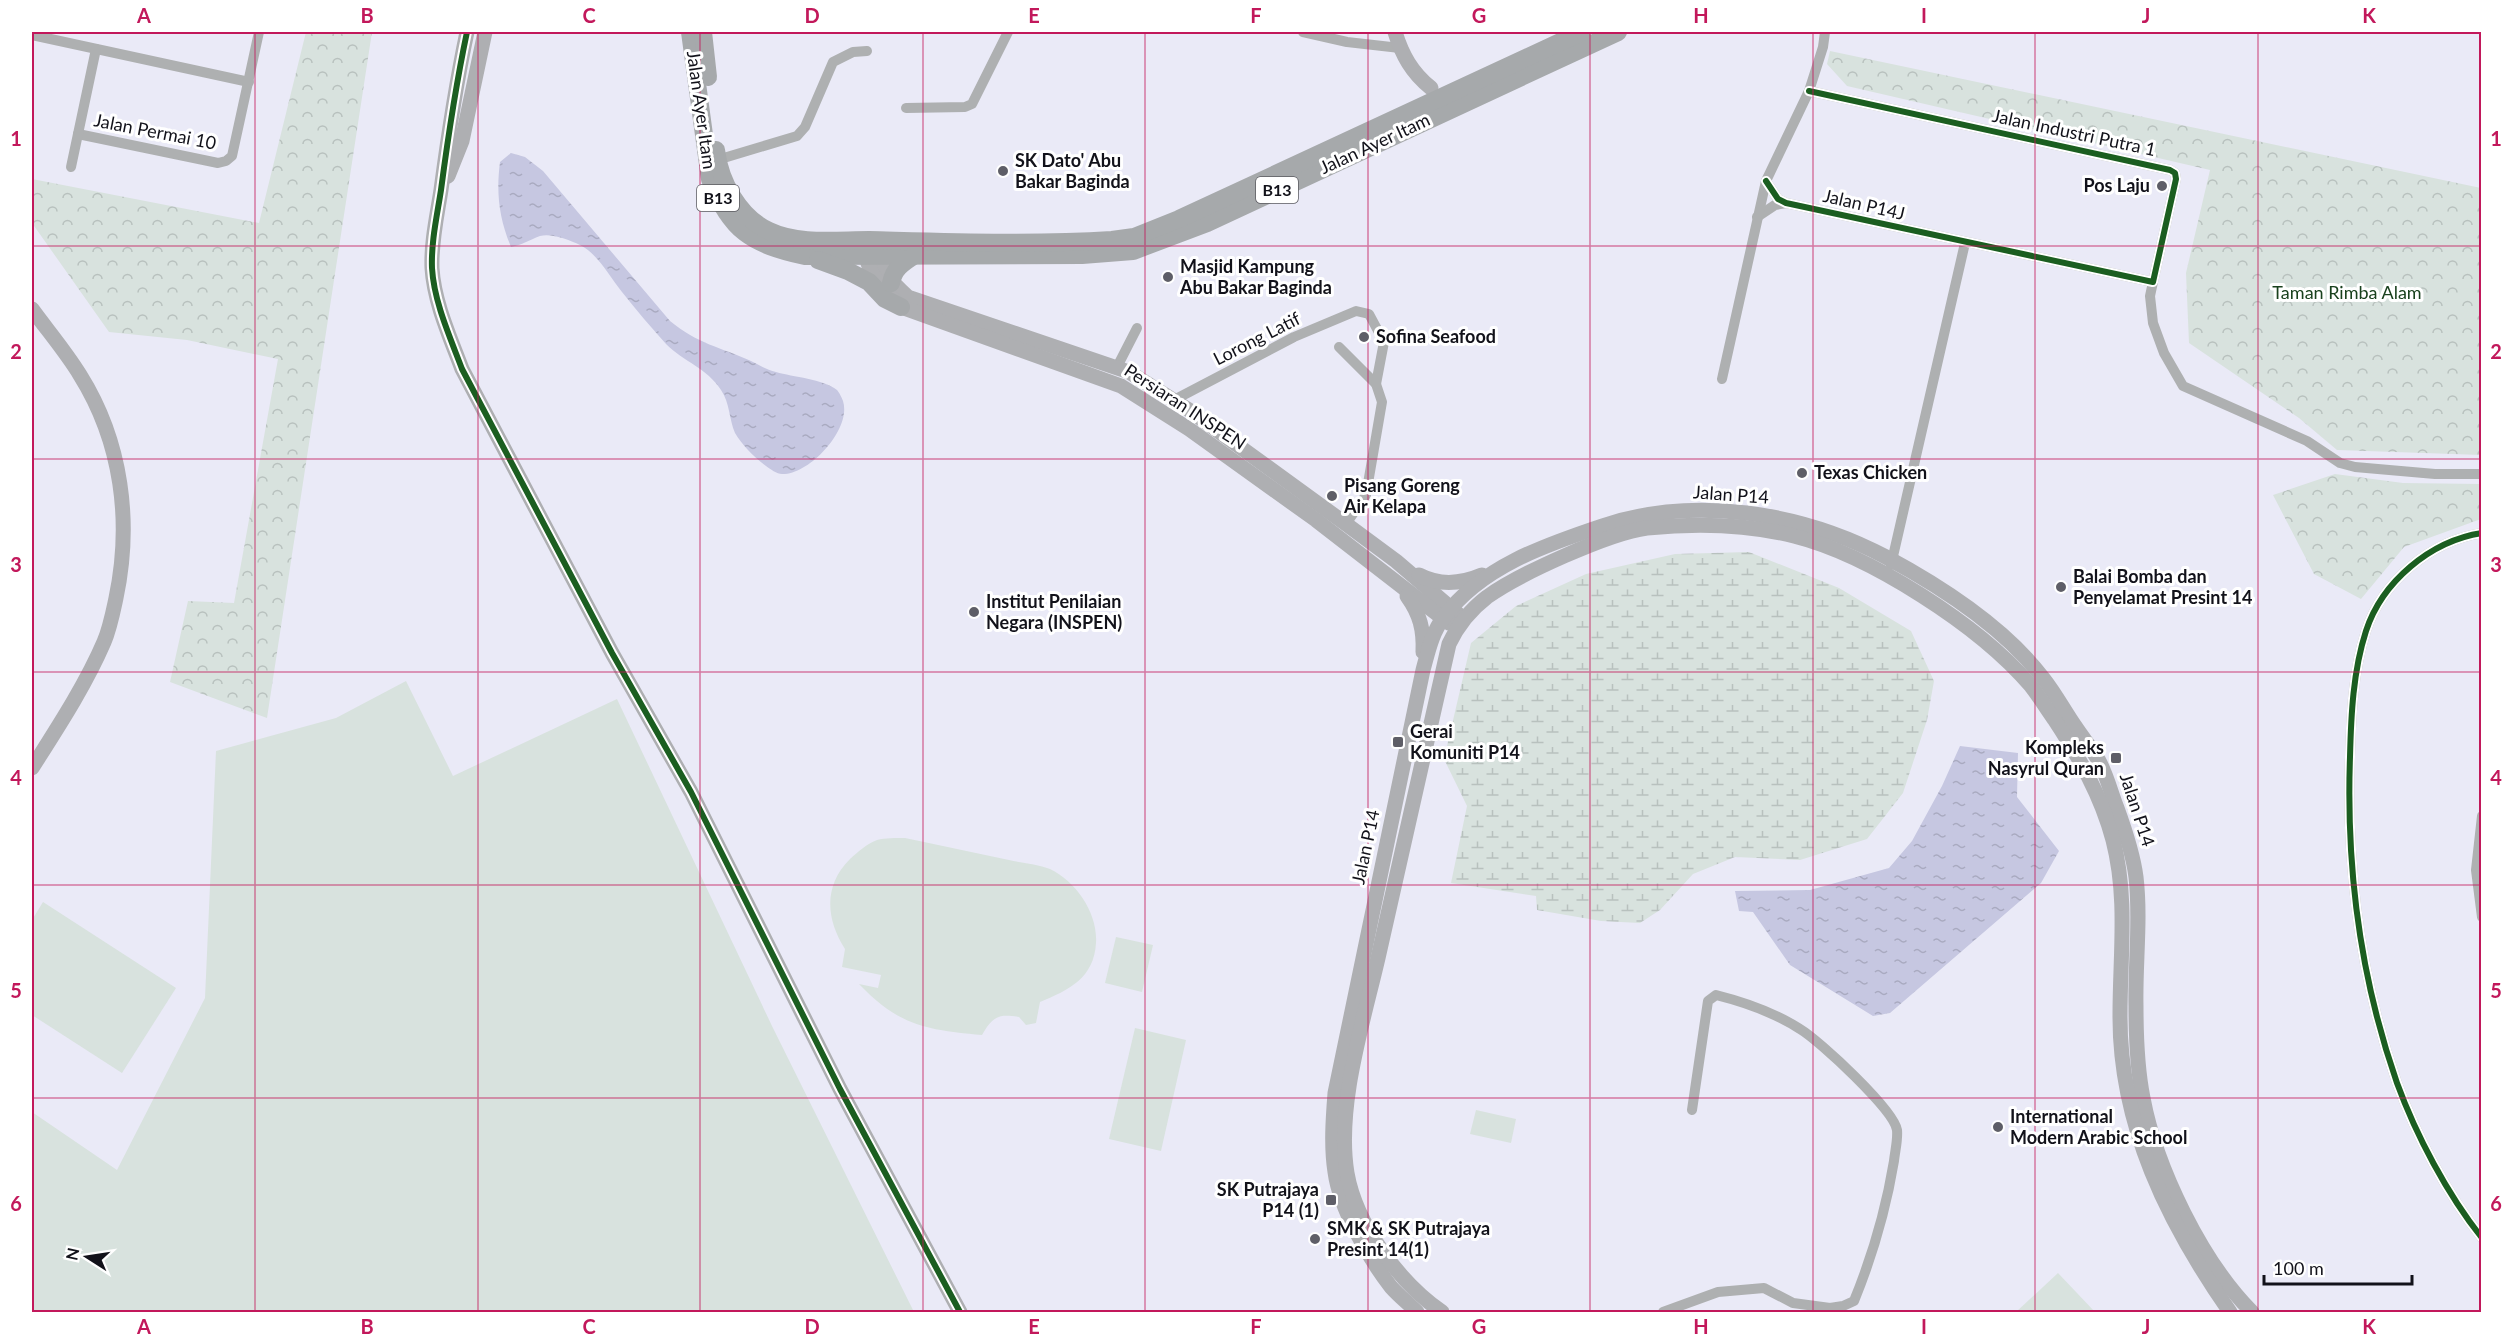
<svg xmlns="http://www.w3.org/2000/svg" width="2513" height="1344" viewBox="0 0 2513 1344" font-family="Lato,sans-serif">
<defs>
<pattern id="forest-crowns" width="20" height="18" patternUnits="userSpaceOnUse" patternTransform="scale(1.5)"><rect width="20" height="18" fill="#d8e2de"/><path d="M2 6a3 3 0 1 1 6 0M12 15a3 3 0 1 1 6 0" fill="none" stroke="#b8c1be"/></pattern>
<pattern id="wetland-marsh" width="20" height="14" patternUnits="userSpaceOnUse" patternTransform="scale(1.5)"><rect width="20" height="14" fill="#d8e2de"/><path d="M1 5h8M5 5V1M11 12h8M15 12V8" fill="none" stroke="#b8c1be"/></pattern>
<pattern id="water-ripples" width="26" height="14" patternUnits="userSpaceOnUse" patternTransform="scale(1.5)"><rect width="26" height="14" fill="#c6c7e1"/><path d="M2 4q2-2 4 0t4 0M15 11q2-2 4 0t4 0" fill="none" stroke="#a9aac0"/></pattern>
</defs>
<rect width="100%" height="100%" fill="#eaeaf7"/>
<g fill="#d8e2de">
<polygon points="406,681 453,776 617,699 772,1026 914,1312 32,1312 32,1112 117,1170 205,998 216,751 336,718"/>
<path d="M905,838C940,845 974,853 1009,860C1022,863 1038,864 1050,869C1077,882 1098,914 1096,943C1094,978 1069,990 1040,1002L1036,1023L1026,1025L1019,1017C998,1014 993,1016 982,1035C927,1030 899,1026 859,984L878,988L881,975L842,967L845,949C826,919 823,886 850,859C858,852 866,844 877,840C885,838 896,838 905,838Z"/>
<polygon points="43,902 176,988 122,1073 32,1015 32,920"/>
<polygon points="1116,937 1153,945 1142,992 1105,983"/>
<polygon points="1135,1028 1186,1040 1161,1151 1109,1139"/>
<polygon points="1476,1110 1516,1119 1511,1143 1470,1134"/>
<polygon points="2058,1273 2095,1312 2016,1312"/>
</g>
<g fill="url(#forest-crowns)">
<polygon points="306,32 372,32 267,718 170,682 188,601 234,603 278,359 187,340 109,332 32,223 32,179 259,223"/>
<polygon points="1830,51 2481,188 2481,455 2337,450 2299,418 2189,343 2186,273 2210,170 1847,86 1827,64"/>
<polygon points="2335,474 2403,483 2481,484 2481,519 2404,547 2361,599 2314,574 2273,495"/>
</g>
<polygon fill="url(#wetland-marsh)" points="1749,552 1839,588 1911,631 1934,681 1927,720 1903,793 1867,839 1800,860 1735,857 1693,874 1660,910 1640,923 1601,921 1537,910 1536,896 1451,883 1467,806 1444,759 1471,643 1516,606 1586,574 1675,554"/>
<g fill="url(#water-ripples)">
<path d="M511,153L525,157L543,171L670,321C698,344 720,347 751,361C759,365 767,370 776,372C793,377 823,379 837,390C839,392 842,398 843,401C852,429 809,475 782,474C777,474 770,469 766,466C755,458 742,445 735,433C729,419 730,403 721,390C707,368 684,362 666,344C651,327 636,310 622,292C609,276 598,254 580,245C569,240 552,233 540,236C529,240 522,245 511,247C499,218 496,193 500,162Z"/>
<polygon points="1960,746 2018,753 2017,797 2059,851 2041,883 1890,1013 1873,1016 1790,965 1753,912 1739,911 1735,891 1810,890 1889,868 1912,841 1942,786"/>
</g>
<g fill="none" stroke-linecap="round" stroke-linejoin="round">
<g stroke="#aeb0b1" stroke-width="10">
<polyline points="1303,32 1347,42 1400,48"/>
<polyline points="32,35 249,82"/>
<polyline points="906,108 965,107 972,104 1008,32"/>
<polyline points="78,134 218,163 226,161 232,156 259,32"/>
<polyline points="717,160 797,136 805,127 833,62 853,52 867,51"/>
<polyline points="71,167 96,49"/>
<polyline points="1766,181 1778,199 1786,203 2153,282 2176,179 2175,173 2170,170 1809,91"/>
<polyline points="1757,217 1775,205 1786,203"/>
<polyline points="2153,282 2150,296 2153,323 2164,353 2183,386 2307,441 2340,463 2355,467 2435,474 2482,474"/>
<polyline points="1339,347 1376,384 1382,402 1366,495 1346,524"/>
<polyline points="1117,367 1137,328"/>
<polyline points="1722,379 1766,181 1809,91 1823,47 1825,32"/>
<polyline points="1174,400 1294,337 1356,311 1369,314 1384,342 1376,384"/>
<path d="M2482,533C2430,541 2382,582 2366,631C2353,671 2351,716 2350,757C2346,868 2360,977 2397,1083C2416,1135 2447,1194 2482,1238"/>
<polyline points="1891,565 1965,243"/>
<polyline points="2482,816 2476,870 2482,917"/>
<path d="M1663,1312L1718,1292L1764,1288L1793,1303L1830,1308L1843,1306L1854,1301C1872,1257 1886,1209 1894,1161C1895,1151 1898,1140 1897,1130C1894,1110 1820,1041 1800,1029C1775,1013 1744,1002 1716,995L1708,1001L1692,1110"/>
</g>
<g stroke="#aeafb2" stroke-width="15">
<path d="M467,32C456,84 448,137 441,190C437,216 431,242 432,268C434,302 450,337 462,369L612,653L691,792L840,1089L960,1312"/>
<path d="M1395,32C1402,55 1412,73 1431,88"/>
<polyline points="448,176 462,141 485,32"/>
<path d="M878,246C880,270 891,282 908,297L1129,372L1189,410L1346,524L1396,561L1459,615"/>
<path d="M864,247C867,273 883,290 901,307L1121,386L1189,429L1316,520L1449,623"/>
<path d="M32,309C48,331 66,352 80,375C122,442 132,522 116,598C113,612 110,628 104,642C85,686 58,727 32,768"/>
<path d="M1419,575C1440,586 1461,584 1482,575"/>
<path d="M1407,596C1420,614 1424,630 1423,652"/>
<path d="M1417,1312C1409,1304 1399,1296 1391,1287C1368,1257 1340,1209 1335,1172C1331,1146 1333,1119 1335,1093L1423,670C1428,652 1432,632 1444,617C1481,567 1545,545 1602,526C1694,495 1801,512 1886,557C1942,587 2004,627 2043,678C2055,693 2064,710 2075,726C2083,738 2092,749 2099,761C2107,776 2111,793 2117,808C2125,830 2133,853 2136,877C2141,920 2135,963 2136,1006C2136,1036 2137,1068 2143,1098C2156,1168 2202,1262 2252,1312"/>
<path d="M1442,1312C1400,1283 1356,1225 1347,1173C1336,1107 1363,1023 1378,958C1402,853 1425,748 1449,644C1458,625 1470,610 1487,597C1519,574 1609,533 1647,528C1696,523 1746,524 1794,536C1870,555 1980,626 2031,686C2039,696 2046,708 2054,719C2079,757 2101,795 2113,840C2128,898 2120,955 2120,1014C2119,1125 2168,1223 2230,1312"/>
</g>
<g stroke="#a6a9ab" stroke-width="18">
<path d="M690,32L710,179C730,231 751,244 805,256L1082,255L1133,251L1207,223L1618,32"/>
<polyline points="703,32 708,77"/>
<path d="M716,150C720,182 739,217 769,231C798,245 837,240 869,240C949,242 1031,245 1112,240L1134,237L1179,219L1582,32"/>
<polyline points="818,260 848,271 869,282 885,299 901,307"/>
<path d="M891,283C894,268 903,263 915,255"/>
</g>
<defs>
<g id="cycleway">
<path d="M467,32C456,84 448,137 441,190C437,216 431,242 432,268C434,302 450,337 462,369L612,653L691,792L840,1089L960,1312"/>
<polyline points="1766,181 1778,199 1786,203 2153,282 2176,179 2175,173 2170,170 1809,91"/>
<path d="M2482,533C2430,541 2382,582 2366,631C2353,671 2351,716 2350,757C2346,868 2360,977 2397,1083C2416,1135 2447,1194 2482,1238"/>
</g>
</defs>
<use href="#cycleway" stroke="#fff" stroke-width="10"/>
<use href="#cycleway" stroke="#1b5e20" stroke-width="6"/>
</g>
<path fill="none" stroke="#c2185b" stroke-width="1.5" stroke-opacity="0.55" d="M255,32V1312M478,32V1312M700,32V1312M923,32V1312M1145,32V1312M1368,32V1312M1590,32V1312M1813,32V1312M2035,32V1312M2258,32V1312M32,246H2482M32,459H2482M32,672H2482M32,885H2482M32,1098H2482"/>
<g fill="#5e5e67" stroke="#fff" stroke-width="2">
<circle cx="1003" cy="171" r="6"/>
<circle cx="2162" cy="186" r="6"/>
<circle cx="1168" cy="277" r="6"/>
<circle cx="1364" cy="337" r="6"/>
<circle cx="1802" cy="473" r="6"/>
<circle cx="1332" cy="496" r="6"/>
<circle cx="2061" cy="587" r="6"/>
<circle cx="974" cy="612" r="6"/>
<rect x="1392" y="736" width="12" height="12" rx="3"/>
<rect x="2110" y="752" width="12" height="12" rx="3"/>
<circle cx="1998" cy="1127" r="6"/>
<rect x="1325" y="1194" width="12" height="12" rx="3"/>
<circle cx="1315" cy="1239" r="6"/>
</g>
<g text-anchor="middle" stroke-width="6" stroke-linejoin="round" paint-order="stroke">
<g fill="#fff" stroke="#59595f" stroke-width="1.5">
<rect x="1256" y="177" width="42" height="26" rx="4.5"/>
<rect x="697" y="185" width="42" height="26" rx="4.5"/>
</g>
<g font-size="16" font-weight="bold" fill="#12121a">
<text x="1277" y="196">B13</text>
<text x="718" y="204">B13</text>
</g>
<g font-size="18" fill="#12121a" stroke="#fff">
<text transform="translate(701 110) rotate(82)" y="6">Jalan Ayer Itam</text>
<text transform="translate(155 132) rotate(11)" y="6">Jalan Permai 10</text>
<text transform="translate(2074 133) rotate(12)" y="6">Jalan Industri Putra 1</text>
<text transform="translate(1375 144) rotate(-25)" y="6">Jalan Ayer Itam</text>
<text transform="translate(1864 205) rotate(13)" y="6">Jalan P14J</text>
<text transform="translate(1257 339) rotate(-27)" y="6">Lorong Latif</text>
<text transform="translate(1185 407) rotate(33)" y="6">Persiaran INSPEN</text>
<text transform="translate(1731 495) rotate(4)" y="6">Jalan P14</text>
<text transform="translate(2137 810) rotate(72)" y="6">Jalan P14</text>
<text transform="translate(1366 847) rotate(-78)" y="6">Jalan P14</text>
</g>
<g font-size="18" font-weight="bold" fill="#12121a" stroke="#fff" text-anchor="start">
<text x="1015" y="167">SK Dato' Abu<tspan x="1015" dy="21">Bakar Baginda</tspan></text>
<text x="2150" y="192" text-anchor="end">Pos Laju</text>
<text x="1180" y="273">Masjid Kampung<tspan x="1180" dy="21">Abu Bakar Baginda</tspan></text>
<text x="1376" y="343">Sofina Seafood</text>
<text x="1814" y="479">Texas Chicken</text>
<text x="1344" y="492">Pisang Goreng<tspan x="1344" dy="21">Air Kelapa</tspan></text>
<text x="2073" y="583">Balai Bomba dan<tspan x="2073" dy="21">Penyelamat Presint 14</tspan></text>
<text x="986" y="608">Institut Penilaian<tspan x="986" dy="21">Negara (INSPEN)</tspan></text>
<text x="1410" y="738">Gerai<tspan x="1410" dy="21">Komuniti P14</tspan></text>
<text x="2104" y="754" text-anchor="end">Kompleks<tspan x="2104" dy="21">Nasyrul Quran</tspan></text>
<text x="2010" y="1123">International<tspan x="2010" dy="21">Modern Arabic School</tspan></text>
<text x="1319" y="1196" text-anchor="end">SK Putrajaya<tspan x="1319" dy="21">P14 (1)</tspan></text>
<text x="1327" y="1235">SMK &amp; SK Putrajaya<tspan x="1327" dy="21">Presint 14(1)</tspan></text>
</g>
<g font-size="18" fill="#19411d" stroke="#fff">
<text x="2347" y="299">Taman Rimba Alam</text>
</g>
</g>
<rect width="2513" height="1344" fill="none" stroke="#ffffff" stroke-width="66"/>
<g transform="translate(87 1257) rotate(282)" stroke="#ffffff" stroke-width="4.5" paint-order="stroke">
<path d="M0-4.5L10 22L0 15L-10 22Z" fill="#12121a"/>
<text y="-9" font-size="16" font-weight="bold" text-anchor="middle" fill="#12121a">N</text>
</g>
<path d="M2264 1275v9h148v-9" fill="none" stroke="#12121a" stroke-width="3"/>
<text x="2273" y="1275" font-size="18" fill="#12121a" stroke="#ffffff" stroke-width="4.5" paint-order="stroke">100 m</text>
<rect x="33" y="33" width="2447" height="1278" fill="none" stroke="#c2185b" stroke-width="2"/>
<g font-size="20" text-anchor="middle" font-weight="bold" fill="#c2185b">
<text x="144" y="23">A</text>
<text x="367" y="23">B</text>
<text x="589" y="23">C</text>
<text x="812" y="23">D</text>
<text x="1034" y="23">E</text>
<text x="1256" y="23">F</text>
<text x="1479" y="23">G</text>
<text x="1701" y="23">H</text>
<text x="1924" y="23">I</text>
<text x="2146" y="23">J</text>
<text x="2369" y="23">K</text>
<text x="16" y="146">1</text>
<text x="2496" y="146">1</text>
<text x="16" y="359">2</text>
<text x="2496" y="359">2</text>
<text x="16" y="572">3</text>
<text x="2496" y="572">3</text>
<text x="16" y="785">4</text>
<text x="2496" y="785">4</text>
<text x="16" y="998">5</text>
<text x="2496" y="998">5</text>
<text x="16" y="1211">6</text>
<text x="2496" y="1211">6</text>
<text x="144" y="1334">A</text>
<text x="367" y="1334">B</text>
<text x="589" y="1334">C</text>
<text x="812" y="1334">D</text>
<text x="1034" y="1334">E</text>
<text x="1256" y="1334">F</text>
<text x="1479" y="1334">G</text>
<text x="1701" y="1334">H</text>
<text x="1924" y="1334">I</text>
<text x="2146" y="1334">J</text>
<text x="2369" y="1334">K</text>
</g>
</svg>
